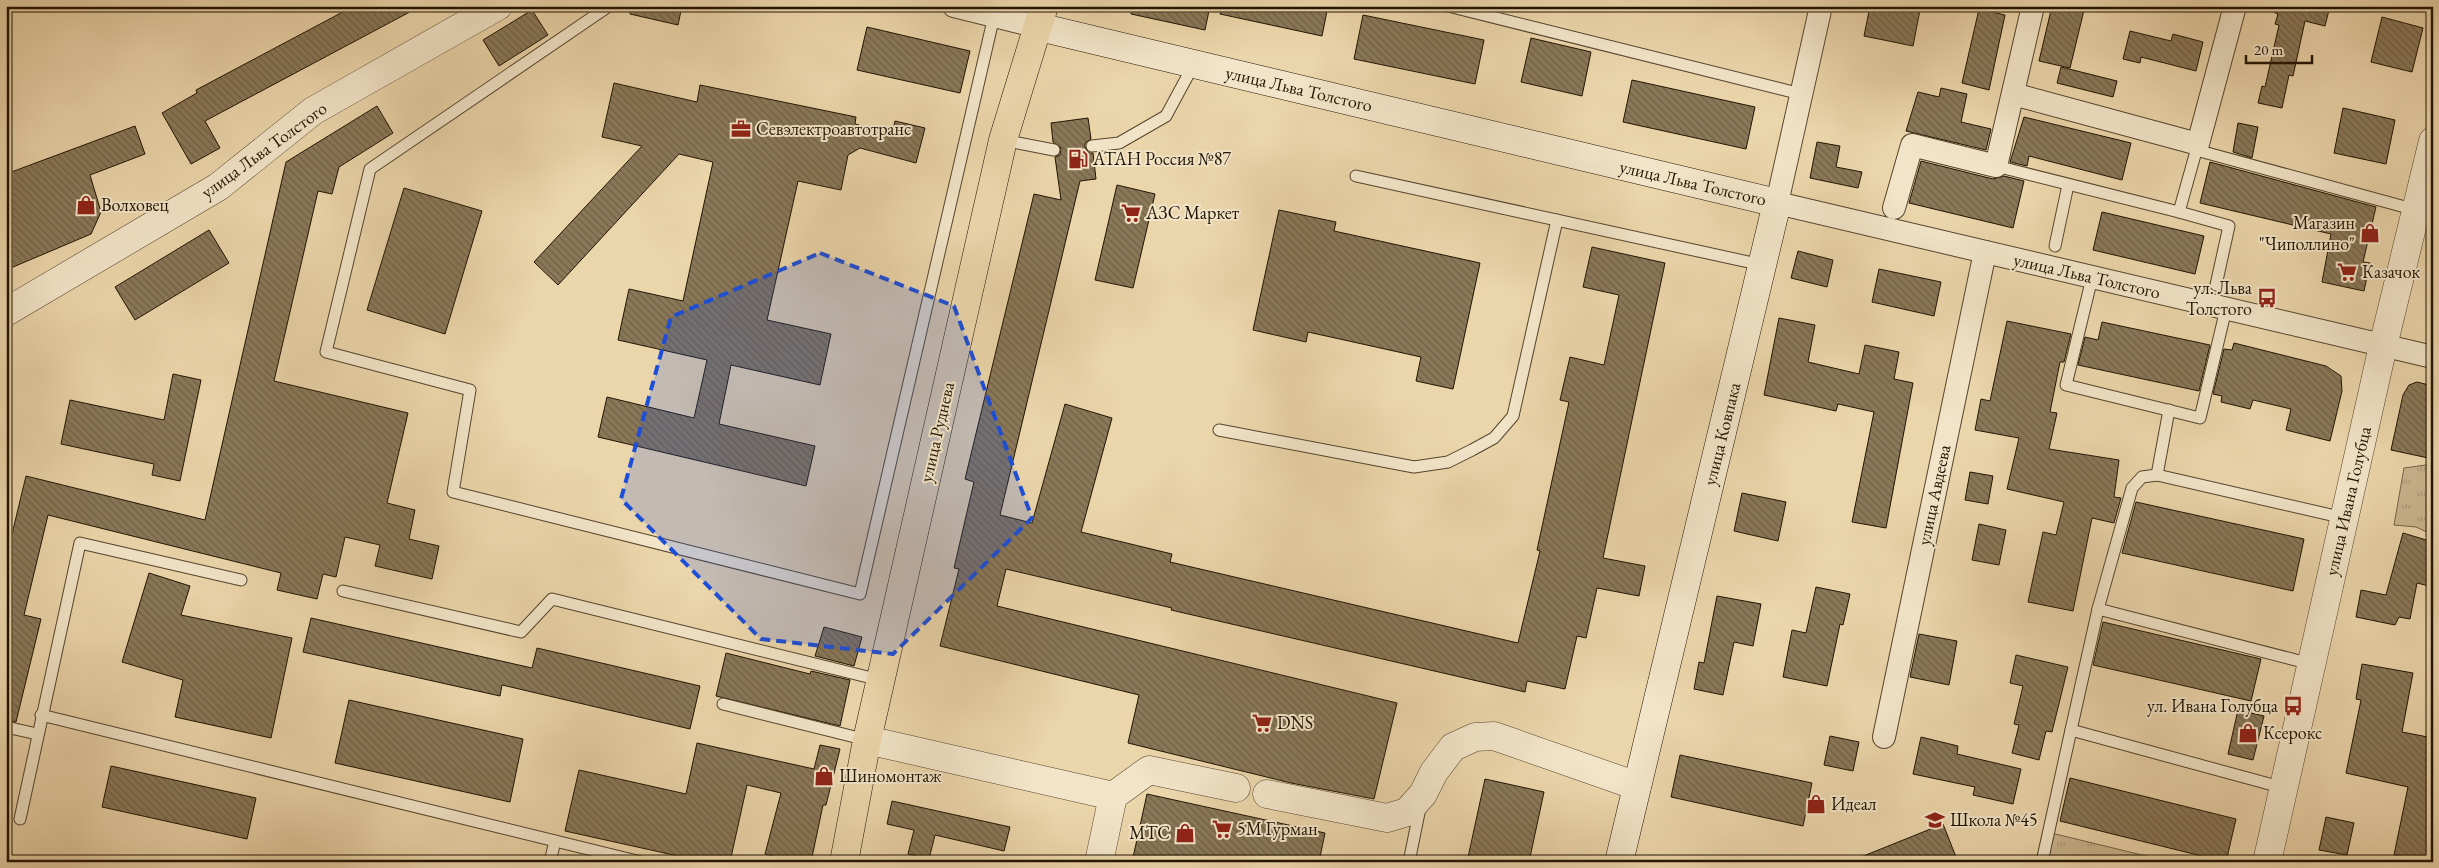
<svg xmlns="http://www.w3.org/2000/svg" width="2439" height="868" viewBox="0 0 2439 868" font-family="'EB Garamond',serif">
<defs>
<pattern id="grass-tufts" width="24" height="20" patternUnits="userSpaceOnUse" patternTransform="scale(1.25)"><rect width="24" height="20" fill="#c9b48d"/><path d="M3 7l-1-3M5 7V3M7 7l1-3M15 17l-1-3M17 17v-4M19 17l1-3" fill="none" stroke="#ac9a78"/></pattern>
<pattern id="building-back-hatch" width="6" height="6" patternUnits="userSpaceOnUse" patternTransform="scale(1.25)"><rect width="6" height="6" fill="#8a7859"/><path d="M-1 5l2 2M0 0l6 6M5-1l2 2" fill="none" stroke="#706147"/></pattern>
</defs>
<rect width="100%" height="100%" fill="#ebd5aa"/>
<filter id="stains"><feTurbulence type="fractalNoise" baseFrequency=".004" numOctaves="4"/><feColorMatrix values="0 0 0 0 .2 0 0 0 0 .09 0 0 0 0 .02 0 0 0 .5 -.17"/></filter>
<radialGradient id="worn" r=".72"><stop offset=".6" stop-color="#630" stop-opacity="0"/><stop offset="1" stop-color="#630" stop-opacity=".3"/></radialGradient>
<g fill="url(#grass-tufts)" stroke="#756448">
<polygon points="2433,464 2433,535 2416,527 2394,525 2404,468"/>
<polygon points="2043,831 2171,862 2036,862"/>
</g>
<g fill="url(#building-back-hatch)" stroke="#211402">
<polygon points="354,6 421,6 205,121 220,148 191,164 162,113 197,93 196,90"/>
<polygon points="630,6 682,6 678,25 630,14"/>
<polygon points="1132,6 1210,6 1205,30 1131,14"/>
<polygon points="1221,6 1328,6 1322,36 1220,14"/>
<polygon points="1870,6 1901,6 1920,10 1913,46 1864,36"/>
<polygon points="2052,6 2085,6 2070,68 2039,61"/>
<polygon points="2274,6 2330,6 2325,26 2305,21 2293,76 2289,75 2282,108 2258,103 2262,86 2265,87 2279,25 2275,24 2278,14 2273,12"/>
<polygon points="1979,9 2005,15 1989,90 1962,83"/>
<polygon points="532,10 548,35 499,66 483,40"/>
<polygon points="1363,15 1484,40 1475,84 1354,59"/>
<polygon points="2382,17 2423,28 2412,72 2371,62"/>
<polygon points="867,27 970,51 960,93 857,70"/>
<polygon points="2130,31 2171,41 2173,34 2203,42 2196,71 2141,57 2140,63 2123,59"/>
<polygon points="1531,38 1591,52 1582,96 1521,82"/>
<polygon points="2061,67 2117,81 2113,97 2057,83"/>
<polygon points="1632,80 1755,107 1746,149 1623,122"/>
<polygon points="614,83 697,102 700,85 856,117 855,124 892,134 895,121 925,128 916,163 860,148 848,155 841,190 798,181 767,320 831,334 820,385 731,365 719,424 815,446 806,486 598,437 607,397 694,418 707,360 618,340 629,289 683,301 713,162 679,154 558,285 534,262 642,146 602,137"/>
<polygon points="1941,88 1967,94 1961,122 1991,129 1986,150 1906,131 1918,92 1939,97"/>
<polygon points="377,106 393,133 339,167 332,194 318,191 274,381 408,413 387,503 415,510 409,539 439,546 432,579 375,566 380,545 345,537 336,577 323,574 317,599 277,590 281,573 48,515 24,615 41,619 16,722 6,720 6,559 26,476 205,520 286,162"/>
<polygon points="2343,108 2395,120 2386,164 2334,153"/>
<polygon points="2024,117 2131,143 2122,180 2029,156 2027,166 2010,162"/>
<polygon points="1088,118 1091,139 1085,143 1085,147 1089,153 1093,153 1096,179 1080,181 1000,515 1032,523 1065,404 1112,418 1081,532 1172,554 1170,562 1518,643 1540,551 1537,550 1569,402 1560,400 1570,357 1604,365 1619,295 1583,287 1592,247 1665,263 1603,558 1645,566 1639,596 1597,588 1586,638 1577,636 1565,689 1527,681 1525,692 1171,610 1172,608 1006,569 997,606 1397,703 1374,799 1291,783 1128,743 1139,695 940,646 959,569 954,568 974,482 965,479 1034,194 1061,200 1055,157 1060,155 1061,148 1053,142 1051,123"/>
<polygon points="2238,123 2258,127 2252,158 2233,152"/>
<polygon points="135,126 145,154 90,175 101,212 91,234 6,270 6,174"/>
<polygon points="1817,142 1840,146 1836,167 1862,172 1858,188 1810,178"/>
<polygon points="1921,161 1993,179 2004,176 2024,181 2013,228 1909,203"/>
<polygon points="2210,162 2376,207 2363,262 2370,263 2364,291 2322,282 2331,234 2200,203"/>
<polygon points="1117,185 1155,194 1133,288 1095,280"/>
<polygon points="404,188 482,211 445,334 367,310"/>
<polygon points="1279,210 1336,222 1334,231 1480,263 1453,389 1416,381 1421,357 1308,332 1306,342 1253,330"/>
<polygon points="2102,212 2204,236 2195,274 2093,250"/>
<polygon points="209,230 229,263 135,320 115,287"/>
<polygon points="1798,251 1833,260 1827,287 1791,278"/>
<polygon points="1879,269 1941,282 1934,316 1872,302"/>
<polygon points="1779,318 1815,325 1808,362 1859,374 1865,345 1899,352 1894,379 1913,383 1886,528 1852,522 1874,412 1838,404 1836,411 1764,395"/>
<polygon points="2007,321 2071,334 2064,362 2060,362 2050,412 2057,413 2049,449 2119,460 2114,497 2121,498 2114,523 2092,518 2073,611 2028,602 2043,532 2056,535 2064,502 2007,489 2019,438 1975,430 1981,399 1990,401"/>
<polygon points="2102,322 2210,345 2199,391 2078,365 2085,337 2098,340"/>
<polygon points="2234,343 2326,366 2341,376 2342,391 2330,441 2286,430 2291,409 2253,400 2250,409 2221,402 2222,396 2213,394 2224,349 2232,350"/>
<polygon points="173,374 201,380 180,481 152,475 154,464 61,444 70,400 164,420"/>
<polygon points="2417,382 2433,386 2433,459 2391,450 2403,395 2409,385"/>
<polygon points="1970,472 1993,476 1988,504 1965,500"/>
<polygon points="1742,493 1786,502 1778,541 1734,531"/>
<polygon points="2136,502 2304,539 2293,591 2122,553"/>
<polygon points="1979,524 2006,530 1999,565 1972,560"/>
<polygon points="2403,533 2433,542 2433,587 2417,583 2410,619 2399,617 2395,625 2356,617 2361,590 2386,595"/>
<polygon points="149,573 190,586 181,615 292,638 271,738 175,717 183,680 122,662"/>
<polygon points="1816,587 1850,594 1843,625 1840,624 1827,686 1783,677 1792,630 1806,633"/>
<polygon points="1717,596 1761,604 1753,646 1734,642 1723,695 1694,689 1699,662 1704,663"/>
<polygon points="311,618 532,668 537,648 700,686 690,729 502,685 500,696 303,652"/>
<polygon points="2103,622 2261,659 2251,701 2093,665"/>
<polygon points="824,627 862,637 854,666 815,656"/>
<polygon points="1919,634 1957,641 1949,685 1910,677"/>
<polygon points="726,653 810,674 811,671 850,680 840,726 716,696"/>
<polygon points="2016,655 2068,667 2052,732 2046,731 2039,760 2012,753 2019,725 2014,724 2023,686 2010,683"/>
<polygon points="2362,664 2413,673 2402,732 2433,738 2433,862 2394,855 2408,787 2346,773 2361,700 2356,699"/>
<polygon points="349,700 523,739 510,802 335,763"/>
<polygon points="2238,710 2264,716 2253,760 2228,754"/>
<polygon points="1830,736 1859,742 1853,771 1824,765"/>
<polygon points="1921,737 1958,746 1957,754 2021,769 2013,804 1973,795 1975,787 1913,774"/>
<polygon points="697,743 814,769 820,745 840,749 826,805 823,805 811,862 798,862 765,854 781,793 747,785 730,862 705,862 565,831 579,770 686,794"/>
<polygon points="1680,755 1812,783 1803,826 1671,797"/>
<polygon points="111,766 256,798 247,839 102,807"/>
<polygon points="2070,778 2236,819 2226,862 2060,821"/>
<polygon points="1485,779 1544,792 1529,862 1467,862"/>
<polygon points="1147,794 1325,833 1319,862 1132,862"/>
<polygon points="892,801 1010,827 1004,851 935,835 929,859 908,854 914,830 887,824"/>
<polygon points="2326,817 2354,823 2347,855 2319,850"/>
<polygon points="1943,824 1958,862 1852,862 1851,861"/>
</g>
<g fill="none" stroke-linecap="round" stroke-linejoin="round">
<defs>
<g id="service">
<polyline points="609,6 370,169 326,352 470,390 453,492 860,594 994,16"/>
<polyline points="1448,6 1801,94"/>
<polyline points="1003,140 1054,150"/>
<polyline points="1092,146 1119,143 1166,116 1194,64"/>
<polyline points="2196,150 2416,210"/>
<polyline points="1996,166 2179,212 2198,144"/>
<polyline points="1356,176 1762,265"/>
<polyline points="2179,212 2229,226 2216,285"/>
<polyline points="2055,246 2068,185"/>
<polyline points="2092,278 2066,385 2200,418 2226,309"/>
<polyline points="1219,430 1414,467 1448,462 1472,450 1494,438 1513,416 1557,220"/>
<polyline points="2157,475 2169,410"/>
<polyline points="343,591 521,632 552,599 880,680"/>
<polyline points="2098,609 2311,664"/>
<polyline points="723,704 867,740"/>
<polyline points="41,715 641,862"/>
<polyline points="6,727 37,734"/>
<polyline points="2284,788 2071,730 2098,609 2132,488 2142,477 2157,475 2344,518"/>
<polyline points="20,819 80,543 241,580"/>
<polyline points="550,862 555,841"/>
<polyline points="1409,862 1420,808"/>
<polyline points="2042,862 2071,730"/>
</g>
<g id="minor">
<polyline points="954,6 1039,27"/>
<polyline points="1821,6 1777,203 2433,357"/>
<polyline points="2013,94 2198,144 2235,6"/>
<polyline points="1894,208 1912,145 1996,166 2033,6"/>
<polyline points="1884,737 1985,252"/>
</g>
<g id="tertiary">
<polyline points="6,312 218,187 313,111 498,6"/>
<polyline points="867,740 1113,796 1099,862"/>
<polyline points="1267,794 1387,818 1407,812 1423,794 1434,772 1453,747 1475,737 1494,736 1637,786"/>
<polyline points="1113,796 1149,770 1236,788"/>
<polyline points="2267,862 2383,346 2433,141"/>
</g>
<polyline id="secondary" points="1039,27 1777,203 1619,862"/>
<polyline id="primary" points="844,862 867,740 1003,140 1044,6"/>
</defs>
<use href="#service" stroke="#54442c" stroke-width="13"/>
<use href="#minor" stroke="#54442c" stroke-width="24"/>
<use href="#tertiary" stroke="#54442c" stroke-width="29"/>
<use href="#secondary" stroke="#211402" stroke-width="29"/>
<use href="#primary" stroke="#211402" stroke-width="29"/>
<use href="#service" stroke="#f2e4c8" stroke-width="11"/>
<use href="#minor" stroke="#f2e4c8" stroke-width="22"/>
<use href="#tertiary" stroke="#f2e4c8" stroke-width="28"/>
<use href="#secondary" stroke="#f2e4c8" stroke-width="28"/>
<use href="#primary" stroke="#ebd5aa" stroke-width="28"/>
</g>
<path fill="#1d4ed8" fill-opacity="0.2" stroke="#1d4ed8" stroke-width="4" stroke-dasharray="10 6" stroke-linejoin="round" d="M820,253L954,306L1032,518L893,654L761,639L621,499L671,317Z"/>
<defs>
<symbol id="office-bare" viewBox="-9 -9 18 18"><path d="M-6-3h4V-5.5h4V-3h4V5H-6ZM-1-4.5V-3h2v-1.5ZM-6 0V1H6V0Z" fill="#8f2418" stroke="#f2e4c8" stroke-width="2.5" paint-order="stroke"/></symbol>
<symbol id="fuel-bare" viewBox="-9 -9 18 18"><path d="M-5.5-6h7V0h2V4h1.3V-2.5L3-4.5l.8-.8L6-3V5H2.5V1h-1V6h-7ZM-4.2-4.7v3.2H.2V-4.7Z" fill="#8f2418" stroke="#f2e4c8" stroke-width="2.5" paint-order="stroke"/></symbol>
<symbol id="shop-bare" viewBox="-9 -9 18 18"><path d="M-5-2.5h2.3a2.7 3.5 0 0 1 5.4 0H5L5.5 6h-11ZM-1.5-2.5h3a1.5 2.3 0 0 0-3 0Z" fill="#8f2418" stroke="#f2e4c8" stroke-width="2.5" paint-order="stroke"/></symbol>
<symbol id="supermarket-bare" viewBox="-9 -9 18 18"><path d="M-6-5.5h2.5l.6 2H6L4.5 2H-2.5L-4.4-4H-6ZM-1.5 3.2a1.3 1.3 0 1 0 .1 0ZM3 3.2a1.3 1.3 0 1 0 .1 0Z" fill="#8f2418" stroke="#f2e4c8" stroke-width="2.5" paint-order="stroke"/></symbol>
<symbol id="bus-bare" viewBox="-9 -9 18 18"><path d="M-5-6H5V4H4V6H2V4H-2V6H-4V4H-5ZM-3.5-4V0h7V-4ZM-3.5 1.2v1.5H-2V1.2ZM2 1.2v1.5H3.5V1.2Z" fill="#8f2418" stroke="#f2e4c8" stroke-width="2.5" paint-order="stroke"/></symbol>
<symbol id="school-bare" viewBox="-9 -9 18 18"><path d="M0-5L7-2L0 1L-7-2ZM-4 1L0 2.5L4 1V4Q0 6-4 4Z" fill="#8f2418" stroke="#f2e4c8" stroke-width="2.5" paint-order="stroke"/></symbol>
</defs>
<g fill-rule="evenodd">
<use href="#office-bare" x="727" y="115" width="28" height="28"/>
<use href="#fuel-bare" x="1064" y="145" width="28" height="28"/>
<use href="#shop-bare" x="72" y="191" width="28" height="28"/>
<use href="#supermarket-bare" x="1117" y="199" width="28" height="28"/>
<use href="#shop-bare" x="2356" y="219" width="28" height="28"/>
<use href="#supermarket-bare" x="2333" y="258" width="28" height="28"/>
<use href="#bus-bare" x="2253" y="284" width="28" height="28"/>
<use href="#bus-bare" x="2279" y="692" width="28" height="28"/>
<use href="#supermarket-bare" x="1248" y="709" width="28" height="28"/>
<use href="#shop-bare" x="2234" y="719" width="28" height="28"/>
<use href="#shop-bare" x="810" y="762" width="28" height="28"/>
<use href="#shop-bare" x="1802" y="790" width="28" height="28"/>
<use href="#school-bare" x="1921" y="806" width="28" height="28"/>
<use href="#supermarket-bare" x="1208" y="815" width="28" height="28"/>
<use href="#shop-bare" x="1171" y="819" width="28" height="28"/>
</g>
<g text-anchor="middle" stroke-width="4" stroke-linejoin="round" paint-order="stroke">
<g font-size="18" fill="#211402" stroke="#f2e4c8">
<text transform="translate(1299 89) rotate(13)" y="6">улица Льва Толстого</text>
<text transform="translate(264 150) rotate(-36)" y="6">улица Льва Толстого</text>
<text transform="translate(1693 183) rotate(13)" y="6">улица Льва Толстого</text>
<text transform="translate(2087 276) rotate(13)" y="6">улица Льва Толстого</text>
<text transform="translate(937 432) rotate(-77)" y="6">улица Руднева</text>
<text transform="translate(1722 434) rotate(-76)" y="6">улица Ковпака</text>
<text transform="translate(1934 495) rotate(-78)" y="6">улица Авдеева</text>
<text transform="translate(2348 501) rotate(-77)" y="6">улица Ивана Голубца</text>
</g>
<g font-size="18" fill="#211402" stroke="#f2e4c8" text-anchor="start">
<text x="756" y="135">Севэлектроавтотранс</text>
<text x="1093" y="165">АТАН Россия №87</text>
<text x="101" y="211">Волховец</text>
<text x="1146" y="219">АЗС Маркет</text>
<text x="2355" y="229" text-anchor="end">Магазин<tspan x="2355" dy="21">"Чиполлино"</tspan></text>
<text x="2362" y="278">Казачок</text>
<text x="2252" y="294" text-anchor="end">ул. Льва<tspan x="2252" dy="21">Толстого</tspan></text>
<text x="2278" y="712" text-anchor="end">ул. Ивана Голубца</text>
<text x="1277" y="729">DNS</text>
<text x="2263" y="739">Ксерокс</text>
<text x="839" y="782">Шиномонтаж</text>
<text x="1831" y="810">Идеал</text>
<text x="1950" y="826">Школа №45</text>
<text x="1237" y="835">5М Гурман</text>
<text x="1170" y="839" text-anchor="end">МТС</text>
</g>
</g>
<rect width="2439" height="868" fill="none" stroke="#ebd5aa" stroke-width="25"/>
<rect x="8" y="8" width="2424" height="853" fill="none" stroke="#211402" stroke-width="2.5"/>
<rect x="12" y="12" width="2414" height="843" fill="none" stroke="#211402"/>
<path d="M2246 55v8h66v-8" fill="none" stroke="#211402" stroke-width="2.5"/>
<text x="2254" y="55" font-size="15" fill="#211402" stroke="#f2e4c8" stroke-width="4" paint-order="stroke">20 m</text>
<rect width="100%" height="100%" filter="url(#stains)"/>
<rect width="100%" height="100%" fill="url(#worn)"/>
</svg>
